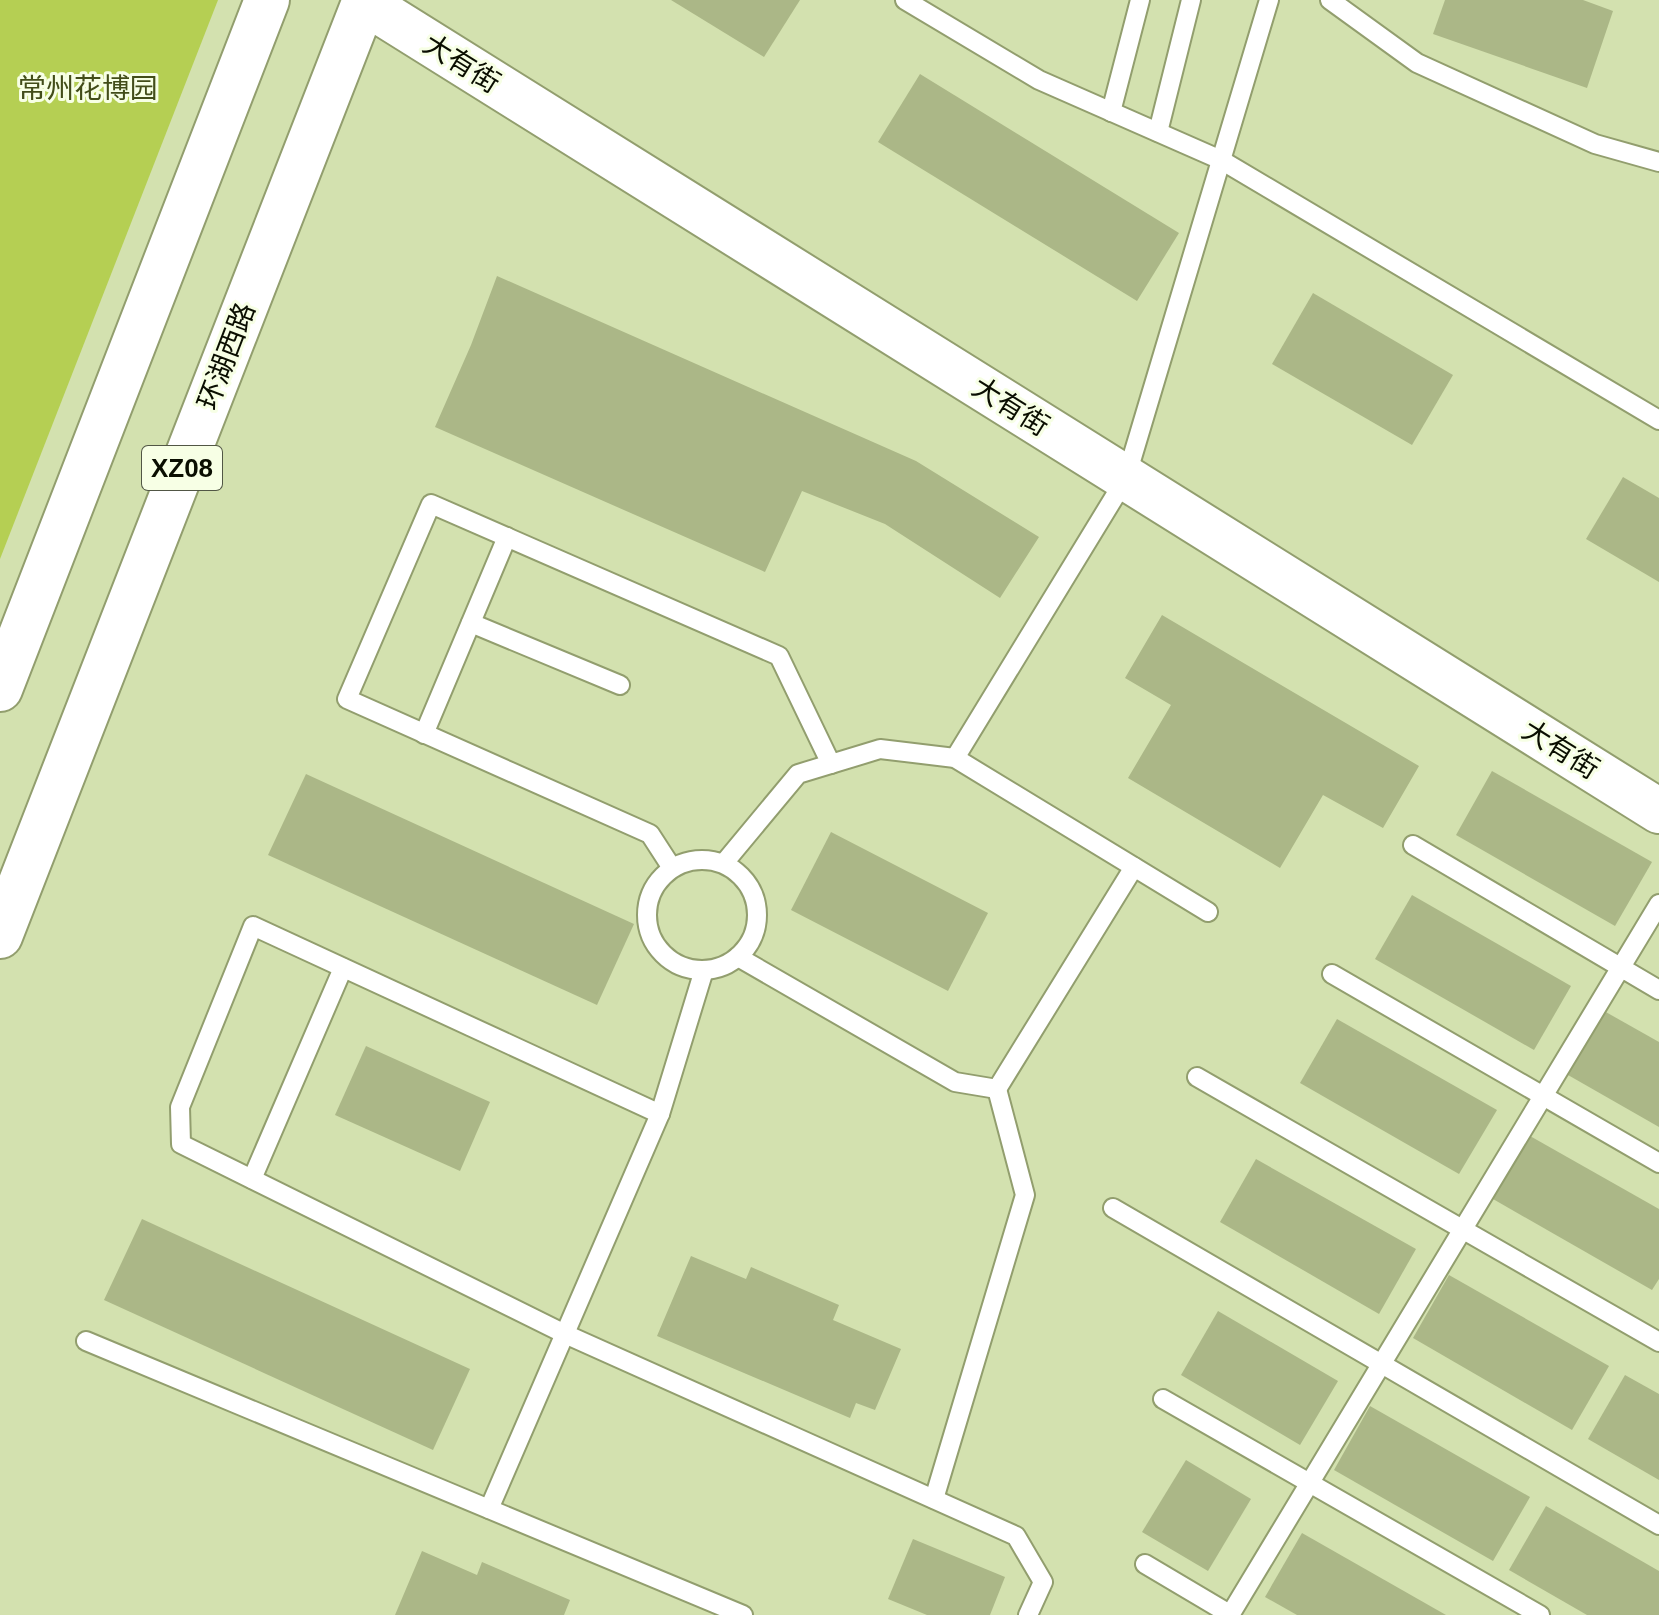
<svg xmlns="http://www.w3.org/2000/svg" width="1659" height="1615" viewBox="0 0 1659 1615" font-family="Arial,'Noto Sans SC',sans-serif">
<rect width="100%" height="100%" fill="#d3e1af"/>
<polygon fill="#b5cf53" points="0,0 218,0 0,559"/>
<g fill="#abb787">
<polygon points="671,0 800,0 764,57"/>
<polygon points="1445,0 1583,0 1613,11 1587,88 1433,34"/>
<polygon points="920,74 1179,233 1137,301 878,142"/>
<polygon points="497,276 916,461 1039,537 1000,598 885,524 802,491 765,572 435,427 471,345"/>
<polygon points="1313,293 1453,375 1412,445 1272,364"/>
<polygon points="1623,477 1659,498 1659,582 1586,539"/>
<polygon points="1162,615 1419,766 1383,828 1323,795 1280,868 1128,778 1171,705 1125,678"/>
<polygon points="1492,771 1652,862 1615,926 1456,835"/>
<polygon points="306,774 634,924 597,1005 268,855"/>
<polygon points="831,832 988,913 948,991 791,910"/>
<polygon points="1412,895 1571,986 1534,1050 1375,959"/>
<polygon points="1604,1011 1659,1042 1659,1127 1568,1075"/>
<polygon points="1337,1019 1497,1110 1459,1174 1300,1083"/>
<polygon points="366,1046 490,1102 460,1171 335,1115"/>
<polygon points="1530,1136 1659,1209 1659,1279 1652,1290 1493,1199"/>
<polygon points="1256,1159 1416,1249 1379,1314 1220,1222"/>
<polygon points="142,1219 470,1369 433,1450 104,1300"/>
<polygon points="691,1256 746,1279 751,1267 839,1305 833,1320 901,1349 875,1410 856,1403 850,1418 657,1336"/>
<polygon points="1449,1275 1609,1366 1572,1430 1413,1338"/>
<polygon points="1218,1311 1338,1381 1300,1445 1181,1375"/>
<polygon points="1625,1375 1659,1394 1659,1480 1588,1439"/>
<polygon points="1370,1406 1530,1497 1493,1561 1334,1470"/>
<polygon points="1186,1460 1251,1499 1208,1571 1142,1532"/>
<polygon points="1546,1506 1659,1571 1659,1615 1587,1615 1509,1570"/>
<polygon points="1302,1533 1446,1615 1297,1615 1265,1597"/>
<polygon points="913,1539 1005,1577 990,1615 927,1615 888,1599"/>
<polygon points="422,1551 477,1575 482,1562 570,1600 564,1615 395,1615"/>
</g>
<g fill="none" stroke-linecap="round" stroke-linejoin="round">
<defs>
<g id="service">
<polyline points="905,0 1039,80 1221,160 1659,420"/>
<polyline points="1330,0 1417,63 1595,144 1659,162"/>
<polyline points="1111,112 1140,0"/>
<polyline points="1158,132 1191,0"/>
<polyline points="471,623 620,685"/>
<polyline points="424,734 507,537"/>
<polyline points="955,758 1126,478 1269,0"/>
<polyline points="1413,845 1659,990"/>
<circle cx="702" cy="915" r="55"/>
<polyline points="724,863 798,774 880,749 955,758 1208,912"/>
<polyline points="672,868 650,834 347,699 431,504 779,656 831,764"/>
<polyline points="738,957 955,1082 997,1089 1134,867"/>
<polyline points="1332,974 1659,1163"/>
<polyline points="1197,1077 1659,1342"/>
<polyline points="660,1114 253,926 180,1107 181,1144 565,1334 1016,1536 1043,1582 1028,1615"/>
<polyline points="252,1179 343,968"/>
<polyline points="1113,1208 1659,1525"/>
<polyline points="86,1341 743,1615"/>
<polyline points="1163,1399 1540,1615"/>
<polyline points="934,1499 1025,1195 997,1089"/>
<polyline points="489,1509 660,1114 704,970"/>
<polyline points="1145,1564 1231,1615"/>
<polyline points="1230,1615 1659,904"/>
</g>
<polyline id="tertiary" points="364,2 1659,811"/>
<g id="primary">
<polyline points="0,689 267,0"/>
<polyline points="0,936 365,0"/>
</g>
</defs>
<use href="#service" stroke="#929e6e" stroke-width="22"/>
<use href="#tertiary" stroke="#929e6e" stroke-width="48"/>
<use href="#primary" stroke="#929e6e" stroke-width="48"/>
<use href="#service" stroke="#fff" stroke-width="18"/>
<use href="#tertiary" stroke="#fff" stroke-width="44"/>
<use href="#primary" stroke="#fff" stroke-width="44"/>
</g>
<g text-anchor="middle" stroke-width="6" stroke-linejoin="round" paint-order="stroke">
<rect fill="#f7ffe5" stroke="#515645" stroke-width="2" x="142" y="446" width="80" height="44" rx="6"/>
<g font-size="26" font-weight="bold" fill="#0a0e01">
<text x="182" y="477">XZ08</text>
</g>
<g font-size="28" fill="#0a0e01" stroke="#f7ffe5">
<text transform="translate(462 63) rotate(32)" y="10">大有街</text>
<text transform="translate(226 356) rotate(-69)" y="10">环湖西路</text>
<text transform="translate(1011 406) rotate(32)" y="10">大有街</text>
<text transform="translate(1561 749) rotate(32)" y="10">大有街</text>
</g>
<g font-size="28" fill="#424d19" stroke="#f7ffe5">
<text x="88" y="98">常州花博园</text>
</g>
</g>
</svg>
